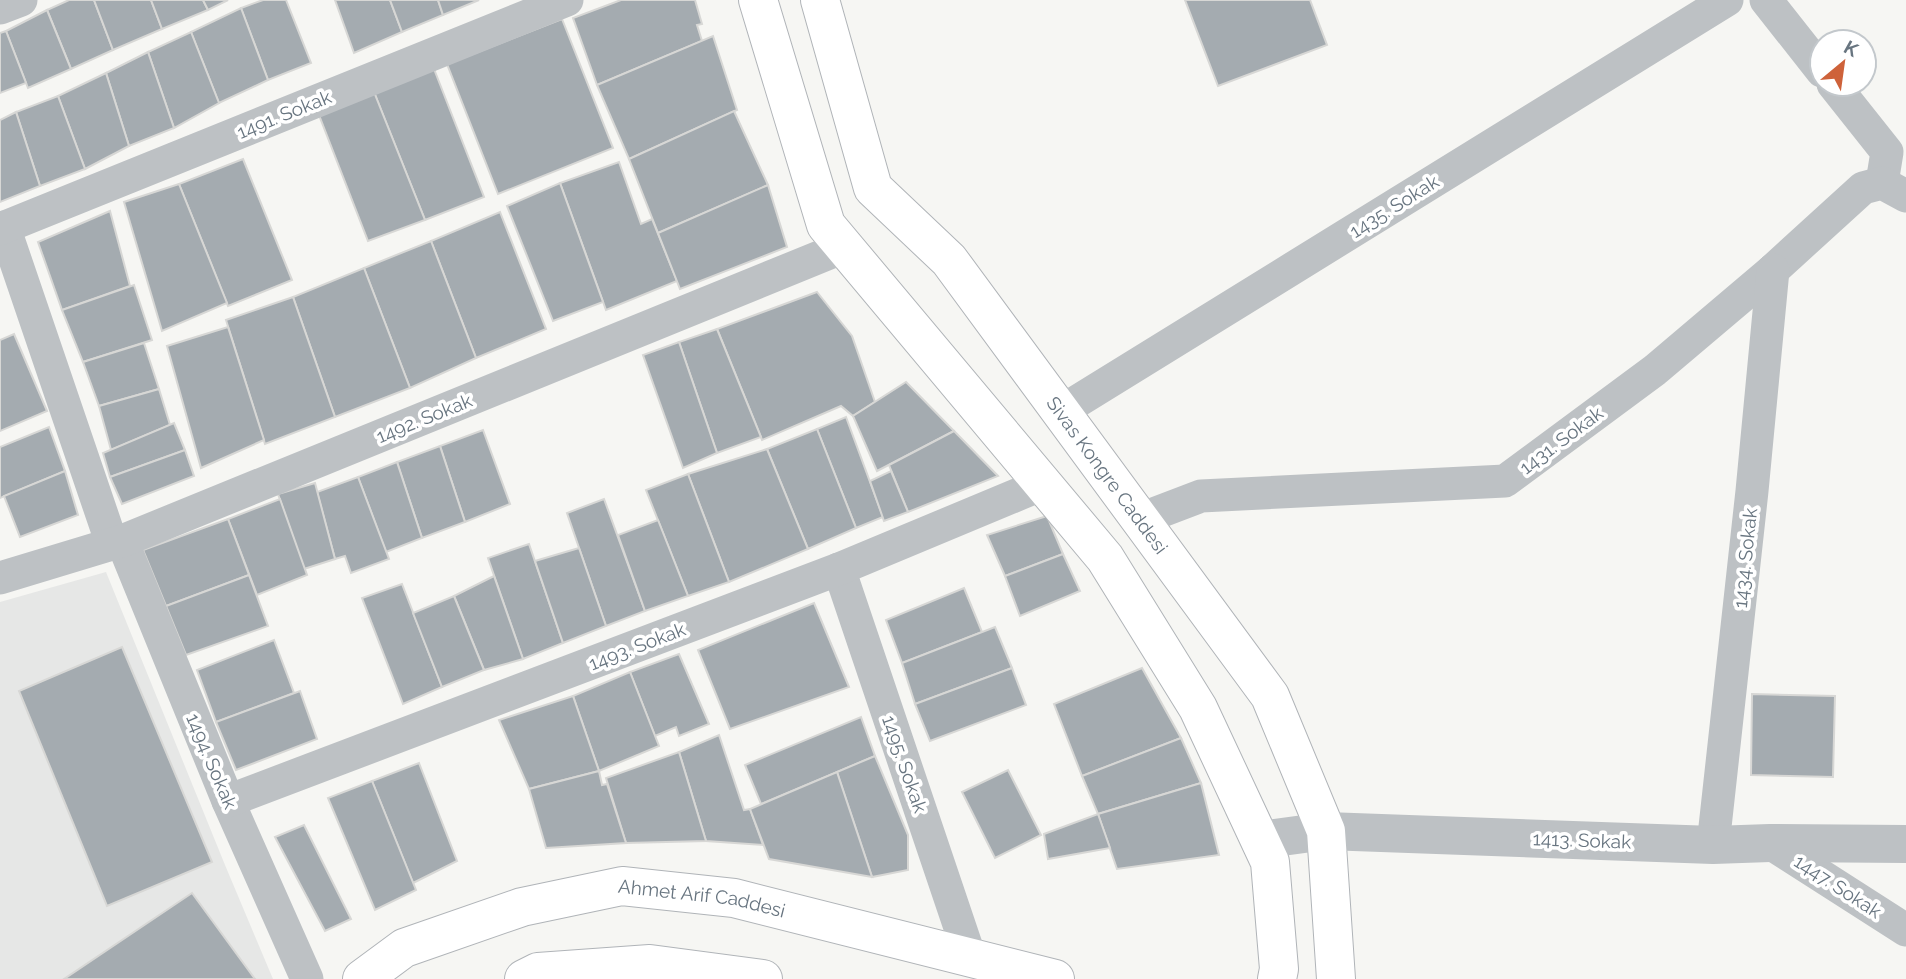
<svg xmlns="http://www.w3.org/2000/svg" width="1906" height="979" viewBox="0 0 1906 979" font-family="Raleway,sans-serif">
<rect width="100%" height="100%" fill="#f6f6f3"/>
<polygon fill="#e6e7e6" points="106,572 225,865 273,979 0,979 0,602"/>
<g fill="#a4abb0" stroke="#d7d7d5" stroke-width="2">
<polygon points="69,0 94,0 113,50 71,69 47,10"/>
<polygon points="94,0 151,0 162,29 113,50"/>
<polygon points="151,0 203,0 208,10 162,29"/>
<polygon points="203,0 228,0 208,10"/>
<polygon points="263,0 286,0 311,63 268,80 241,8"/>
<polygon points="335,0 390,0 402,32 354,53"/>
<polygon points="390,0 438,0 443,15 402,32"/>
<polygon points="438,0 479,0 443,15"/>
<polygon points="621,0 695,0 702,24 697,25 702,41 597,85 573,18"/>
<polygon points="1185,0 1310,0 1327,45 1218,86"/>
<polygon points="241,8 268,80 219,103 191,32"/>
<polygon points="47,10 71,69 28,88 6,31"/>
<polygon points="562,19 613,148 498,194 447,64"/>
<polygon points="6,31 26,83 0,93 0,33"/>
<polygon points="191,32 219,103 174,128 148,52"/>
<polygon points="713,36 737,110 629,159 597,85"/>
<polygon points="148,52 174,128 129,146 106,73"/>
<polygon points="434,69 484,197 425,220 374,92"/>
<polygon points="106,73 129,146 85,169 58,96"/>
<polygon points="374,92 425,220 368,241 319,115"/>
<polygon points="58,96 85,169 40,186 16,112"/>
<polygon points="734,111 768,185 658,233 629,159"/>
<polygon points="16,112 40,186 0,202 0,120"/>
<polygon points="243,159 292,280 228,306 179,184"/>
<polygon points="619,162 641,224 652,219 677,281 606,310 560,183"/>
<polygon points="560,183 603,302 553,321 507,206"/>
<polygon points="179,184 227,303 162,331 124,202"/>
<polygon points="768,185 787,247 680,289 658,233"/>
<polygon points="110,211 130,286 62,310 38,242"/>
<polygon points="500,212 546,329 476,358 431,241"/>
<polygon points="431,241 476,358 410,388 364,268"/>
<polygon points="364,268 410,388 335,417 293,297"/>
<polygon points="134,285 152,340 83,362 62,310"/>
<polygon points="817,292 852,336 875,402 853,416 841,406 762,440 717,329"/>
<polygon points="293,297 335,417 265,444 226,320"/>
<polygon points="228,327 264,440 201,468 167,346"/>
<polygon points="717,329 761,437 717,453 679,342"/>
<polygon points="14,334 47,411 0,431 0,340"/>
<polygon points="679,342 717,453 683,468 643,355"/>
<polygon points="144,343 159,389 99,406 83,362"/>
<polygon points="906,382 954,431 877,471 853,416"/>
<polygon points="159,389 170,425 111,450 99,406"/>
<polygon points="846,417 883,517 856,528 817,429"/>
<polygon points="174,423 185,450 110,477 103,453"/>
<polygon points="49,427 65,471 0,498 0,447"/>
<polygon points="817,429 856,528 808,549 767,449"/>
<polygon points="483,430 510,504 465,522 440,446"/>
<polygon points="954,431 998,476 908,512 889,465"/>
<polygon points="440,446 465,522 422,538 397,462"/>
<polygon points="767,449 808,549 729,582 688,474"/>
<polygon points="185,450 194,476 122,504 110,477"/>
<polygon points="397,462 422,538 386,552 358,477"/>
<polygon points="65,471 78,515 20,537 4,496"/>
<polygon points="891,471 908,512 884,521 870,481"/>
<polygon points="688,474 729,582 688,596 646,490"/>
<polygon points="358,477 389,559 351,573 345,556 335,559 317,492"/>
<polygon points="315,483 335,559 304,569 278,494"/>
<polygon points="280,499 307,575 257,595 228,519"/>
<polygon points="604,499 645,611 606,626 567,513"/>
<polygon points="1047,516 1063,554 1005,576 987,535"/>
<polygon points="228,519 249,575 166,606 143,550"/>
<polygon points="658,520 688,596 645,611 618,535"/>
<polygon points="529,544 563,643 523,659 488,558"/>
<polygon points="579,548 606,626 563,643 535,561"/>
<polygon points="1063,554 1080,591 1020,616 1005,576"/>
<polygon points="249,575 268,626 186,655 166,606"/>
<polygon points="494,576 523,659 484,670 454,596"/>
<polygon points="402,584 442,687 403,704 362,598"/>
<polygon points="964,588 982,632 902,663 886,620"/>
<polygon points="454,596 484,670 442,687 413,613"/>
<polygon points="814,603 849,687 730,729 698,650"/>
<polygon points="995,627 1012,668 915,704 902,663"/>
<polygon points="274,640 294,693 216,722 197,670"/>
<polygon points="122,647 212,862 107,906 19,691"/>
<polygon points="679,654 709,724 679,736 676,727 655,736 630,672"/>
<polygon points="1012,668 1026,705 930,741 915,704"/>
<polygon points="1142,668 1181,738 1082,776 1054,704"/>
<polygon points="630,672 659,746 599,771 573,696"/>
<polygon points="300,691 317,739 236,770 216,722"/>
<polygon points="1752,694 1835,696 1833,777 1751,775"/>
<polygon points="573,696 599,771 529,789 499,720"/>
<polygon points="861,717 875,756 761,804 745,765"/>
<polygon points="719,735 744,810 750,809 763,845 706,841 679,752"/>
<polygon points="1181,738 1201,783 1098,814 1082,776"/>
<polygon points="679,752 706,841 626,843 606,778"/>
<polygon points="875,756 908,835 908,870 872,877 837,772"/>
<polygon points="419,763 457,861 413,883 372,781"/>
<polygon points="1008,770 1041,835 995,858 962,792"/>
<polygon points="599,771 602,785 607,784 626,843 546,848 529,789"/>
<polygon points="837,772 872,877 769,859 750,809"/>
<polygon points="372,781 416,890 375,910 328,798"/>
<polygon points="1201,783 1219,855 1117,869 1098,814"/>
<polygon points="1098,814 1110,848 1048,859 1044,834"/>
<polygon points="304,825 351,919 325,931 275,837"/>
<polygon points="192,893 255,979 64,979"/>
</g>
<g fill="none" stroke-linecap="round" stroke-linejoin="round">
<defs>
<g id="secondary">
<polyline points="758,0 826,225 1105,558 1198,708 1270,862 1279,969 1277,979"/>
<path id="s1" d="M820,0L873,188L949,260L1270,696L1326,831L1336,979"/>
<path id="s2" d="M362,979L404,948L522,907L622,886L734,898L1055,979"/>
<polyline points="524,979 538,972 650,964 763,979"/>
</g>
</defs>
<use href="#secondary" stroke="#b0b4b8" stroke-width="40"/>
<g stroke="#bdc1c4" stroke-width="33">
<polyline points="1766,0 1822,71"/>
<polyline points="0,8 21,0"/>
<polyline points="1833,84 1887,152 1882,183"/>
<polyline points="4,227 112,544"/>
<polyline points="0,229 567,0"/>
<polyline points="1060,412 1727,0"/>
<polyline points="1138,520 1201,496 1505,481 1655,370 1773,270 1863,188 1882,183 1906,196"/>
<polyline points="122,541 228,801 307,979"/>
<polyline points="839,569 971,960"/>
<polyline points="0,578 122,541 844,247"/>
<polyline points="228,801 839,569 1043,484"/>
<polyline points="1770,843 1906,930"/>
<polyline points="1713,845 1752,491 1773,270"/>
</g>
<polyline stroke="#bdc1c4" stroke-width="38" points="1260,840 1326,831 1713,845 1770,843 1906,844"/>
<use href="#secondary" stroke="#fff" stroke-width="38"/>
</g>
<g text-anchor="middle" stroke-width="7" stroke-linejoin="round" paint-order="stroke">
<g font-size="19" fill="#687580" stroke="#fff">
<text transform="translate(284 114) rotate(-22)" y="7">1491. Sokak</text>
<text transform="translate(1394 206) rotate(-32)" y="7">1435. Sokak</text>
<text transform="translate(424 418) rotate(-22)" y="7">1492. Sokak</text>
<text transform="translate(1561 440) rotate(-37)" y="7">1431. Sokak</text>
<text dy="7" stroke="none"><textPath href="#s1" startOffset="567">Sivas Kongre Caddesi</textPath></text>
<text transform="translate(1745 558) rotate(-84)" y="7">1434. Sokak</text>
<text transform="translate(637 646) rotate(-21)" y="7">1493. Sokak</text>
<text transform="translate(212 761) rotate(67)" y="7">1494. Sokak</text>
<text transform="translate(905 764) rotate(71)" y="7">1495. Sokak</text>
<text transform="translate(1582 840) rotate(2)" y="7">1413. Sokak</text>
<text transform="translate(1838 886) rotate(33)" y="7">1447. Sokak</text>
<text dy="7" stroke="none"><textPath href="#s2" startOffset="360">Ahmet Arif Caddesi</textPath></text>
</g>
</g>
<g transform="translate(1843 63) rotate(29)"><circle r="33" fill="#ffffff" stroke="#c3c8cc" stroke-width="2"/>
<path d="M0-5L12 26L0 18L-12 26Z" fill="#ce623a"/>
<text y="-10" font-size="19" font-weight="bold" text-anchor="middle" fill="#687580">K</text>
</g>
</svg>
